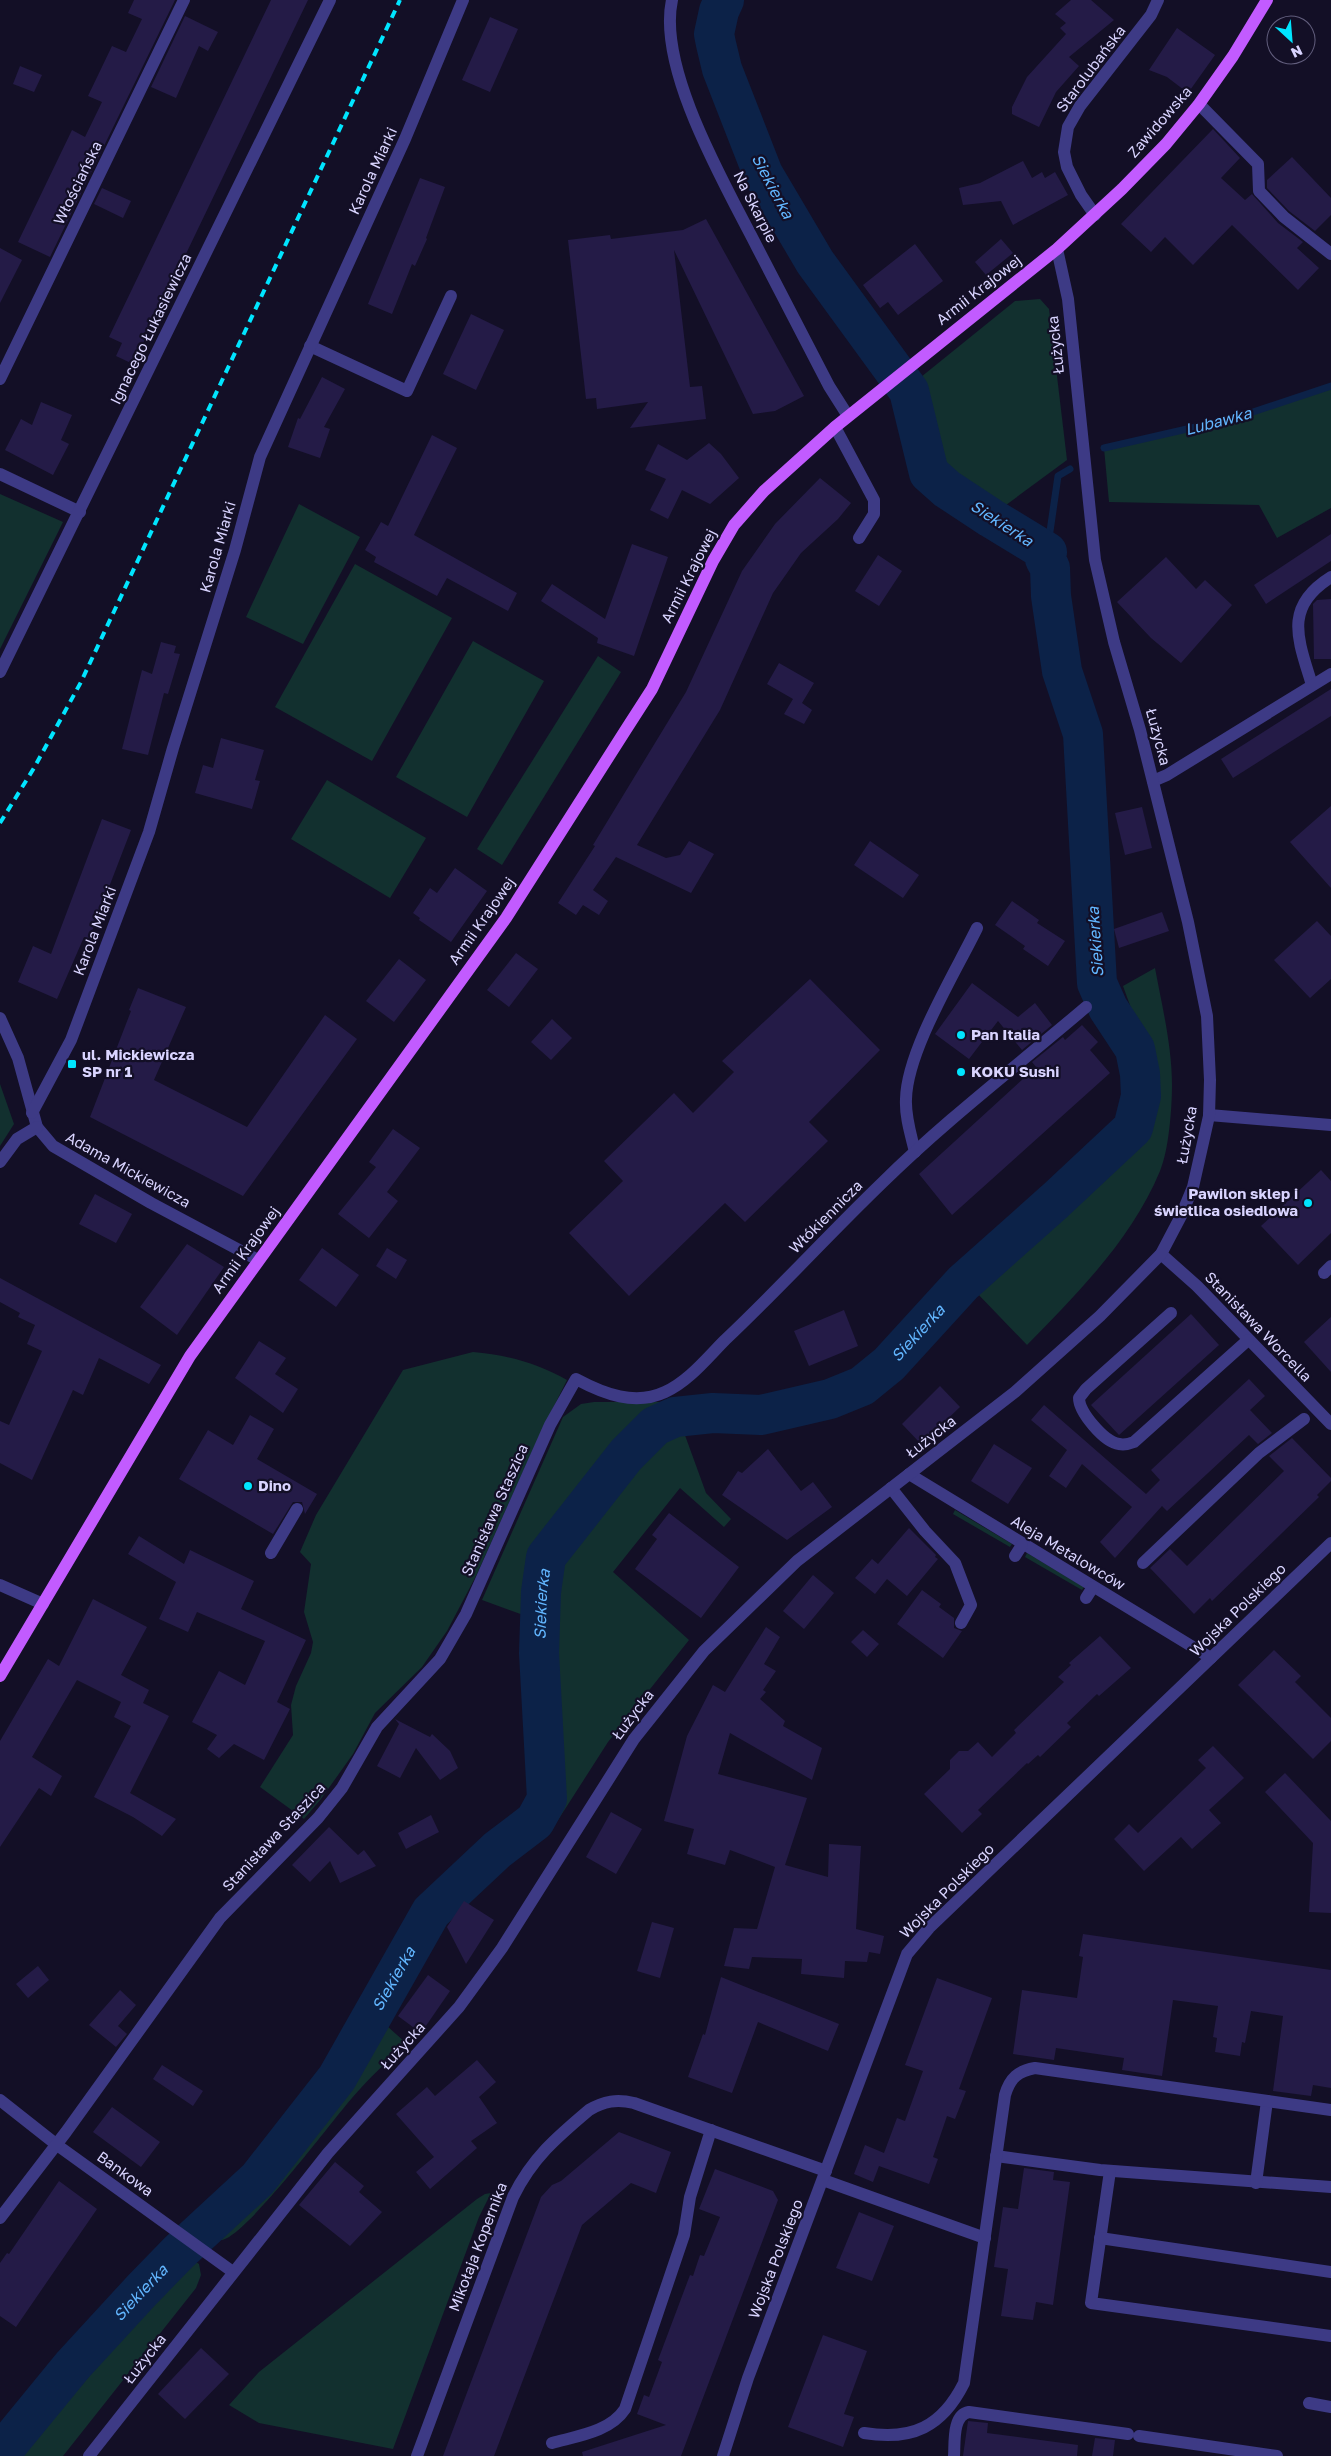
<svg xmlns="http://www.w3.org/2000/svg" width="1331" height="2456" viewBox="0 0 1331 2456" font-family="'Golos Text',sans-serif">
<rect width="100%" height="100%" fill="#130f26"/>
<g fill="#12302f">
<polygon points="1040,299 1049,309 1067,460 1006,505 946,466 921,377 1015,301"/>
<polygon points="1331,383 1331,508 1277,538 1259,505 1109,502 1104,448 1235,418"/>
<polygon points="0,494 63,522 0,649"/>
<polygon points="299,504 360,537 303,644 246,617"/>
<polygon points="355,564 452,618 372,761 275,707"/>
<polygon points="473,641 544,681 467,817 396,777"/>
<polygon points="598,656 621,672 502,865 477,849"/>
<polygon points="327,780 426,838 390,898 291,839"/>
<path d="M1155,968C1162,1006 1172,1046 1172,1085C1172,1108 1169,1150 1160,1171C1132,1239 1077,1294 1027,1345L975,1291L1083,1189L1141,1126L1150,1089L1148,1055L1123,986Z"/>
<polygon points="0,1084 14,1124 0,1146"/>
<path d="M473,1352C507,1355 537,1363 567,1380L539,1436L477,1574L447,1631L422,1667L375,1713L353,1754L321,1799L304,1819L260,1787L293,1735L291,1705L296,1686L311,1653L313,1642L304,1612L311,1564L300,1552L316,1515L403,1370Z"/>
<polygon points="594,1402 664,1402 625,1441 544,1540 532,1569 526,1616 482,1600 563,1417 581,1404"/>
<polygon points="682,1427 706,1493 731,1519 724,1527 680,1488 613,1572 689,1640 608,1742 551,1831 548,1819 559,1789 548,1640 548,1593 552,1570 567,1539 593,1512 637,1455 661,1435"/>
<polygon points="955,1510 1012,1544 1010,1547 953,1514"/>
<polygon points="1027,1553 1084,1587 1082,1590 1025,1557"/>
<path d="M377,2017L406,2043C388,2061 369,2078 352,2098C332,2121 244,2239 221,2240L213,2235C257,2191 302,2143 337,2090C352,2067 364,2041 377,2017Z"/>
<polygon points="491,2193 479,2217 393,2449 259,2423 229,2405 259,2372 477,2199 485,2194"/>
<polygon points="191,2259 199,2264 201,2275 196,2288 63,2456 20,2456"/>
</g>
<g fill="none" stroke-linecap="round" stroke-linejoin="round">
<g stroke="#0c2248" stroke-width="7">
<polyline points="1104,448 1235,418 1331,386"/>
<polyline points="1047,552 1058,476 1070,469"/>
</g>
<path stroke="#0c2248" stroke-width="40" id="s1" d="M0,2454L73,2365L142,2290L179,2252L258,2179L337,2078L431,1912L497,1850L535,1821L547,1799L539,1653L541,1592L546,1557L626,1455L655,1426L675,1417L713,1413L761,1415L830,1399L862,1386L889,1364L963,1283L1055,1201L1133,1128L1141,1096L1140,1074L1135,1049L1108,1008L1097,983L1083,734L1062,671L1051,596L1050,568L1045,559L1047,552L991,518L947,489L929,473L909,391L815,262L763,174L722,69L716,44L714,34L719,11L724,0"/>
</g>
<g fill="#241b47">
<polygon points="134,0 175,0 50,257 18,242 72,130 85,137 102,102 88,96 112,46 126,52 142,19 128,13"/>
<polygon points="271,0 308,0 133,364 116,356 122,343 109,337"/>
<polygon points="1071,0 1091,0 1114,20 1069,57 1079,66 1056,92 1039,127 1012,114 1012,107 1027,77 1066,34 1060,28 1066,23 1055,14"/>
<polygon points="185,16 218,32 208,51 199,46 176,98 151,87"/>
<polygon points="490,17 518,29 490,92 462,80"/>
<polygon points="1177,28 1215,55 1188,93 1167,77 1149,70"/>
<polygon points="20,66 42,75 34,92 13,84"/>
<polygon points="1213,129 1240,158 1221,178 1245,200 1252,194 1278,223 1303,242 1297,248 1319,268 1298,290 1232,225 1193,265 1165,237 1151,252 1121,224"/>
<polygon points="1292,157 1331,198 1331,215 1315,231 1289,211 1267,188 1267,180"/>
<polygon points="1023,161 1032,178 1042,172 1045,178 1055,172 1068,195 1013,225 1001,201 963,205 959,188 980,183"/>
<polygon points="420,178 445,187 426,238 427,239 415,266 412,264 392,314 368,304"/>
<polygon points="102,188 131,201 123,218 94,204"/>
<polygon points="706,219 804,396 775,411 753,414 674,250 690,387 702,386 706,419 630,428 648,402 597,409 596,398 586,399 568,240 610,235 611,239 683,230"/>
<polygon points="1001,239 1013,253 986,275 975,262"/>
<polygon points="915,244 943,281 898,315 888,302 880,308 863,285"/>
<polygon points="0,248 22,260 0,303"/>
<polygon points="471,314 504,330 476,390 443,374"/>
<polygon points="322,377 345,389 324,427 330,429 320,458 288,447 298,418 300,419"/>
<polygon points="41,402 72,415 61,440 69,444 53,475 5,450 21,419 32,425"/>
<polygon points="432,435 457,448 414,535 517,593 508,611 447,578 437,596 374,562 376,557 365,550 381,522 388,526"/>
<polygon points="709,443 721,454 739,478 710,504 682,490 668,519 650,510 666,479 645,470 658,444 687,460"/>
<polygon points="820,478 851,503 838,519 801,553 773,593 720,710 637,845 666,858 680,855 689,841 714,854 691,893 616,857 593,890 608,901 599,915 583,905 576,915 558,903 595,846 593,845 686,692 742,571 775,524"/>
<polygon points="1331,534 1331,561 1266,604 1254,585"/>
<polygon points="632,544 668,557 634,656 597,643 598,638 541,601 552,584 605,619"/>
<polygon points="878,555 902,571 879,606 855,591"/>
<polygon points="1166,557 1196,589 1205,580 1232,605 1181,663 1151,638 1117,602"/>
<polygon points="1331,599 1331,659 1314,659 1313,604 1317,600"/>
<polygon points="161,642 176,646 174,653 180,654 168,694 164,693 148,755 122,749 142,670 152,674"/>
<polygon points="779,663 814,683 802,703 812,710 804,724 784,714 793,699 767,684"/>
<polygon points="1331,689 1331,716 1233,778 1221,759"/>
<polygon points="221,738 264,750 255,780 260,781 252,809 195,793 203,765 213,768"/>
<polygon points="1331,806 1331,888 1290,842"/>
<polygon points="1142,807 1152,848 1125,855 1115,813"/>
<polygon points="102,819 131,830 89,939 84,937 57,999 18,982 33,946 51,954"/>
<polygon points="870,841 919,875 903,898 854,865"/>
<polygon points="455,868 487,891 451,942 419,920 420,918 413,913 430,888 437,893"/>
<polygon points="1012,901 1039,920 1037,923 1065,941 1048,966 1023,949 1025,946 995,925"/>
<polygon points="1162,912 1169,931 1119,948 1114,929"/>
<polygon points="1317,921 1331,936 1331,979 1310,998 1274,960"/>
<polygon points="516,953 538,969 509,1007 487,990"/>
<polygon points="399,959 426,980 394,1022 366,1001"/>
<polygon points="810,979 880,1050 809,1122 828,1141 745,1222 725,1203 629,1296 569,1233 623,1181 604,1161 674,1093 693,1113 734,1072 722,1061"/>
<polygon points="972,983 1018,1017 1035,1003 1052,1025 1022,1050 998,1021 969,1059 935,1034"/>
<polygon points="138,988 186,1007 154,1080 247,1127 325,1015 357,1039 243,1196 90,1117 131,1011 129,1010"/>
<polygon points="552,1019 572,1038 551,1060 531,1042"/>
<polygon points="1082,1025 1098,1042 1090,1050 1110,1073 952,1215 919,1174 1036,1067 1032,1062 1063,1037 1065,1040"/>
<polygon points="393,1129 420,1148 387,1192 398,1201 369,1238 338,1214 376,1167 369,1162"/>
<polygon points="1321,1170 1331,1181 1331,1233 1298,1265 1261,1226"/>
<polygon points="95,1194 132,1214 116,1243 79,1224"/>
<polygon points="187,1244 224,1267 177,1335 140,1307"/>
<polygon points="322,1248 359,1275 336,1307 299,1280"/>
<polygon points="387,1248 407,1260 396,1279 376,1266"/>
<polygon points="0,1278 161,1365 149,1384 99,1358 83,1395 73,1390 32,1480 0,1463 0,1421 9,1425 42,1351 27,1344 35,1325 18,1317 20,1313 0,1302"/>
<polygon points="844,1310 858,1346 809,1366 794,1331"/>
<polygon points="1191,1314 1219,1345 1119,1435 1091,1405"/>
<polygon points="1331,1317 1331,1372 1304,1342"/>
<polygon points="259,1341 286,1358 275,1374 298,1389 283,1413 235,1378"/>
<polygon points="1249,1379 1265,1396 1250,1410 1272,1433 1258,1444 1249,1435 1167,1511 1162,1506 1115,1558 1100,1542 1132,1507 1082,1464 1066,1488 1049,1476 1067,1450 1031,1420 1044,1405 1146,1494 1160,1480 1151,1470"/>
<polygon points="940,1386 960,1407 921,1444 902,1424"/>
<polygon points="250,1415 274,1429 257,1459 317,1494 305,1514 302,1502 293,1502 273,1534 179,1479 208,1430 233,1445"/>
<polygon points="1292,1438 1331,1478 1331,1481 1317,1495 1319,1497 1212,1601 1210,1598 1194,1614 1150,1568 1170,1549 1187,1566 1284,1471 1269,1456"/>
<polygon points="994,1444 1032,1468 1008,1504 971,1481"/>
<polygon points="768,1449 801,1491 813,1482 832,1507 787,1540 722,1495 738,1471 742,1473"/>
<polygon points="669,1513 739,1567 701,1618 635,1569 657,1539 652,1535"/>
<polygon points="909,1528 936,1555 935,1557 938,1559 907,1596 887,1579 875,1594 855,1578 872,1559 878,1564"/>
<polygon points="139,1536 184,1564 190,1550 254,1581 241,1609 306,1640 277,1702 290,1709 264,1760 234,1744 219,1758 207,1749 217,1735 192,1722 219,1671 245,1685 265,1641 197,1612 188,1632 159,1619 176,1582 128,1554"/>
<polygon points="813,1575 834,1593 804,1629 783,1611"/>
<polygon points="922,1590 941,1604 939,1607 954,1618 954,1628 962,1631 943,1658 897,1624"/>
<polygon points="93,1599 147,1627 121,1675 149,1690 143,1703 169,1716 130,1793 176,1819 162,1836 133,1817 94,1797 131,1726 114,1717 121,1702 77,1680 32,1757 62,1776 51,1796 39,1788 0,1847 0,1741 48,1659 59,1666"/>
<polygon points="766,1627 780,1637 764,1664 776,1671 763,1690 766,1692 760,1699 785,1721 783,1726 822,1748 812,1780 730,1733 718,1774 807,1798 785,1865 828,1877 829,1844 861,1846 856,1929 884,1936 880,1954 869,1952 867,1962 845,1961 844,1978 801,1974 802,1959 752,1957 749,1969 724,1966 734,1928 757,1929 775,1867 730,1850 725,1865 687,1854 694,1829 664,1821 687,1736 713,1685 725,1692"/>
<polygon points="863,1630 879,1644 867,1657 851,1642"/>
<polygon points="1100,1636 1131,1668 1099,1696 1097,1694 1067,1723 1071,1727 1040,1757 1038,1755 1028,1764 1027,1763 978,1810 982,1814 962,1833 924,1794 950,1769 950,1760 959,1751 968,1751 978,1742 992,1757 1016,1733 1014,1730 1064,1682 1058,1677 1071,1665 1069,1663"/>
<polygon points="1274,1650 1301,1676 1295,1682 1331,1718 1331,1741 1313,1759 1238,1685"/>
<polygon points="395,1719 430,1737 432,1734 450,1751 458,1768 440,1780 416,1748 400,1778 377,1766 399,1724"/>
<polygon points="1213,1746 1244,1778 1209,1810 1221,1823 1192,1849 1181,1837 1144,1871 1114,1839 1129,1824 1138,1833 1206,1768 1198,1760"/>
<polygon points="1285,1773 1331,1821 1331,1913 1309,1912 1313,1843 1265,1792"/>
<polygon points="611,1812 642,1829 616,1874 586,1857"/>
<polygon points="431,1815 439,1832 406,1849 398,1833"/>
<polygon points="329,1827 358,1855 364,1850 376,1866 340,1883 330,1861 310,1882 292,1865"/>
<polygon points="464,1901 494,1920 466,1964 447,1927"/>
<polygon points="652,1922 674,1928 660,1978 637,1971"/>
<polygon points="1083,1934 1331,1970 1331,2088 1313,2085 1311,2096 1273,2091 1283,2016 1251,2011 1245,2043 1242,2042 1240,2056 1215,2052 1217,2038 1213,2037 1218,2006 1173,2000 1162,2076 1122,2070 1124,2058 1056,2048 1054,2060 1013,2054 1022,1990 1077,1998 1083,1957 1079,1956"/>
<polygon points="38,1966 49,1980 28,1998 16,1984"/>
<polygon points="428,1975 450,1991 421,2033 398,2016"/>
<polygon points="721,1977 839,2024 828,2051 758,2022 732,2093 688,2077 703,2034 705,2035"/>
<polygon points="937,1978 992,1998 959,2089 966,2091 955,2119 947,2116 933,2157 938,2159 929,2184 879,2166 882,2158 873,2182 854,2174 865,2145 884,2153 897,2118 905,2121 923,2071 905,2065"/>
<polygon points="120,1990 136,2005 118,2026 127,2034 116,2047 89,2025"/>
<polygon points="477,2060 496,2082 479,2097 497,2123 471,2141 477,2148 430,2189 416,2172 434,2157 396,2114 427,2087 435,2096"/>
<polygon points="162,2065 203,2091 193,2106 153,2079"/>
<polygon points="112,2107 160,2142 141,2167 93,2132"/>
<polygon points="619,2132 671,2152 656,2193 631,2183 582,2225 494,2456 443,2456 541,2197 552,2185 561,2181"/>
<polygon points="335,2162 364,2186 359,2192 382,2212 350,2246 299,2205"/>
<polygon points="1024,2168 1054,2172 1053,2180 1070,2182 1053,2305 1036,2302 1033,2320 1001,2316 1008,2269 994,2267 1003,2207 1018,2209"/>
<polygon points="715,2169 773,2191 778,2200 681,2456 583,2456 582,2452 666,2425 637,2414 644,2395 649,2397 662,2362 658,2360 690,2275 693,2276 700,2255 704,2256 720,2217 699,2209"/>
<polygon points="59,2181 97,2209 16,2327 0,2316 0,2263 7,2253 9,2254"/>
<polygon points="859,2212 894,2226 872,2281 836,2268"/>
<polygon points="823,2335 867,2351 844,2414 854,2417 843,2447 788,2427"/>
<polygon points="201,2348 229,2374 185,2419 158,2394"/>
<polygon points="968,2421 988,2423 987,2433 1078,2445 1077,2456 963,2456"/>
<polygon points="1095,2438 1115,2440 1113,2456 1092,2456"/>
</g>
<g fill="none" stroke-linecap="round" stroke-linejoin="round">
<g stroke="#3d3a85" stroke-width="12">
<path d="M672,0C657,69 726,186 757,247C781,293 805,339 829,386L848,416"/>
<polyline points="1199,104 1258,164 1259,191 1284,217 1331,254"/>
<polyline points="1095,215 1081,195 1067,167 1064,152 1068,127 1080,106 1151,15 1158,0"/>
<polyline points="310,346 407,391 451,296"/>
<polyline points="0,379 184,0"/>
<polyline points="835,427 874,500 874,514 859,538"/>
<polyline points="0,474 80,512"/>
<polyline points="0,672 330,0"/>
<path d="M1312,685C1298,639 1283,607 1331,577"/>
<polyline points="1153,781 1167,775 1331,674"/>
<polyline points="0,1018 18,1058 37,1127 53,1146 151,1203 258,1260"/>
<polyline points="32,1113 71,1040 149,832 173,748 235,550 260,457 405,139 463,0"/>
<polyline points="1209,1115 1331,1125"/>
<path d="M915,1152C911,1135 905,1117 906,1099C907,1051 955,973 977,928"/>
<polyline points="0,1162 17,1139 37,1127"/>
<polyline points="1161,1254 1197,1286 1331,1424"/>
<polyline points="1324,1273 1331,1266"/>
<path d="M1171,1313L1086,1389L1079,1398C1079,1412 1104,1442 1119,1444C1124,1445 1129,1444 1134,1442L1248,1340"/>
<polyline points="909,1474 1211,1658"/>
<polyline points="891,1488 925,1531 955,1563 971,1605 961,1623"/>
<polyline points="271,1553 297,1509"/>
<polyline points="1015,1556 1022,1545"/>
<polyline points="1143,1563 1259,1453 1304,1419"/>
<polyline points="0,1585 43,1604"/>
<polyline points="1086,1598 1093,1587"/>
<polyline points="0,2100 57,2145 233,2272"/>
<polyline points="996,2156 1100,2170 1331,2187"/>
<polyline points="1110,2171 1091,2303 1331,2336"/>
<polyline points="823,2180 985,2238"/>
<polyline points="1256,2183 1267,2101"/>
<path d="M0,2218L66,2132L220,1918L318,1818L342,1788L377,1727L440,1659L466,1614L550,1425L576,1379C604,1394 635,1406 665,1392C689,1381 707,1358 725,1340C779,1289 829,1234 883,1182C946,1120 1018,1065 1086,1007"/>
<polyline points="1100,2238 1331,2272"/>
<polyline points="1309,2403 1331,2407"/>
<path d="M864,2433C912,2441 942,2427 964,2383L1005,2095C1010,2078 1018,2071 1035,2068L1331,2110"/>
<polyline points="1139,2436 1277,2456"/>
<path d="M552,2443C577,2436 610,2432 625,2409L684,2235L690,2197L711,2130"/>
<polyline points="89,2456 328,2153 459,2007 502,1948 634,1739 704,1651 797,1561 1015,1392 1100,1316 1161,1254 1181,1216 1193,1187 1209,1116 1210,1080 1207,1016 1188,922 1140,730 1114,642 1095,560 1068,299 1057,249"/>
<path d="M417,2456L513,2197C532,2158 557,2137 589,2110C604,2101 617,2099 634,2103L826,2171"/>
<polyline points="723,2456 748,2378 907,1954 929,1928 1331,1543"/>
<path d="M954,2456C955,2443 952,2415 969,2412L1128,2434"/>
</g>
<polyline stroke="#c25bff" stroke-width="12" points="0,1676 190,1356 506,918 625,731 652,689 713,561 734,525 764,491 835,427 1057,249 1122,189 1166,144 1199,104 1233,56 1267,0"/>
<polyline stroke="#00e5ff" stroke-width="4" stroke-dasharray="8 6" stroke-linecap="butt" points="0,823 34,768 81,682 400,0"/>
</g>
<g fill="#00e5ff" stroke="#130f26" stroke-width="2">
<circle cx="961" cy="1035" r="5"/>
<rect x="67" y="1059" width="10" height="10" rx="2.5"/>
<circle cx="961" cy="1072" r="5"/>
<circle cx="1308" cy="1203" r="5"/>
<circle cx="248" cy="1486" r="5"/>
</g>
<g text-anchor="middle" stroke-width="4.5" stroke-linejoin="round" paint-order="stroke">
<g font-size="15" fill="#d9d4ff" stroke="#130f26">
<text transform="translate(1091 69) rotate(-53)" y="5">Starolubańska</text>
<text transform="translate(1160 122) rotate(-49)" y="5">Zawidowska</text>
<text transform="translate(373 171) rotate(-65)" y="5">Karola Miarki</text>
<text transform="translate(78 183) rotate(-64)" y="5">Włościańska</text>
<text transform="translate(755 207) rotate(63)" y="5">Na Skarpie</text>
<text transform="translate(979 290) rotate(-38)" y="5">Armii Krajowej</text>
<text transform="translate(151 329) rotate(-64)" y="5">Ignacego Łukasiewicza</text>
<text transform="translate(1056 345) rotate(-96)" y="5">Łużycka</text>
<text transform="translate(218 547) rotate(-74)" y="5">Karola Miarki</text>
<text transform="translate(689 576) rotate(-63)" y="5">Armii Krajowej</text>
<text transform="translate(1158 737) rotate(75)" y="5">Łużycka</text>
<text transform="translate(482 921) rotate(-55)" y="5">Armii Krajowej</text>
<text transform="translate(95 931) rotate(-69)" y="5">Karola Miarki</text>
<text transform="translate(1187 1135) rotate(-80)" y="5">Łużycka</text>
<text transform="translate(128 1170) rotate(29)" y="5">Adama Mickiewicza</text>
<text transform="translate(826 1217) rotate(-45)" y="5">Włókiennicza</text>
<text transform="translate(246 1250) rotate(-54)" y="5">Armii Krajowej</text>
<text transform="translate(1258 1327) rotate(46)" y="5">Stanisława Worcella</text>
<text transform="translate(931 1437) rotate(-38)" y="5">Łużycka</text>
<text transform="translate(495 1510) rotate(-66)" y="5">Stanisława Staszica</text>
<text transform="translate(1068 1553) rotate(31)" y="5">Aleja Metalowców</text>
<text transform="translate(1238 1610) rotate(-44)" y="5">Wojska Polskiego</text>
<text transform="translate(633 1715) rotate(-53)" y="5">Łużycka</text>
<text transform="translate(274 1837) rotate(-47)" y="5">Stanisława Staszica</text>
<text transform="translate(947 1891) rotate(-45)" y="5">Wojska Polskiego</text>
<text transform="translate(403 2046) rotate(-48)" y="5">Łużycka</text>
<text transform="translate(125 2174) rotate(36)" y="5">Bankowa</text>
<text transform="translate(478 2247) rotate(-69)" y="5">Mikołaja Kopernika</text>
<text transform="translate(776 2259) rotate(-69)" y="5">Wojska Polskiego</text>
<text transform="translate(145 2359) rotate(-52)" y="5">Łużycka</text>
</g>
<g font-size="15" font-weight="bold" fill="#d9d4ff" stroke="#130f26" text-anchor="start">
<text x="971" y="1040">Pan Italia</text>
<text x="82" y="1060">ul. Mickiewicza<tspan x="82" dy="17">SP nr 1</tspan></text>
<text x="971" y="1077">KOKU Sushi</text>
<text x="1298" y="1199" text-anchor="end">Pawilon sklep i<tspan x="1298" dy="17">świetlica osiedlowa</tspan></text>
<text x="258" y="1491">Dino</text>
</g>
<g font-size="16" font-style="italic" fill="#62b6ff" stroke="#130f26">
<text transform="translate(773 186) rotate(62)" y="6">Siekierka</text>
<text transform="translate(1218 421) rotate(-15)" y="6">Lubawka</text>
<text transform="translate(1002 523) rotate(33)" y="6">Siekierka</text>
<text transform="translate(1095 942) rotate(-94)" y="6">Siekierka</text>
<text dy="6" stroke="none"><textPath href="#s1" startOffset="1564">Siekierka</textPath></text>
<text dy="6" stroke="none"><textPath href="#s1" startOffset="1055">Siekierka</textPath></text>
<text dy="6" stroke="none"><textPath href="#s1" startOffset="620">Siekierka</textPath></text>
<text dy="6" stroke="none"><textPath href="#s1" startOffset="214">Siekierka</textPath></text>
</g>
</g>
<g transform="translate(1291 40) rotate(154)"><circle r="24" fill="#130f26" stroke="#625e7d"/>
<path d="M0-4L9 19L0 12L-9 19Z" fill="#00e5ff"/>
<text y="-8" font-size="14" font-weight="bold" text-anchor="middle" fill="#d9d4ff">N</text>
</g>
</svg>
